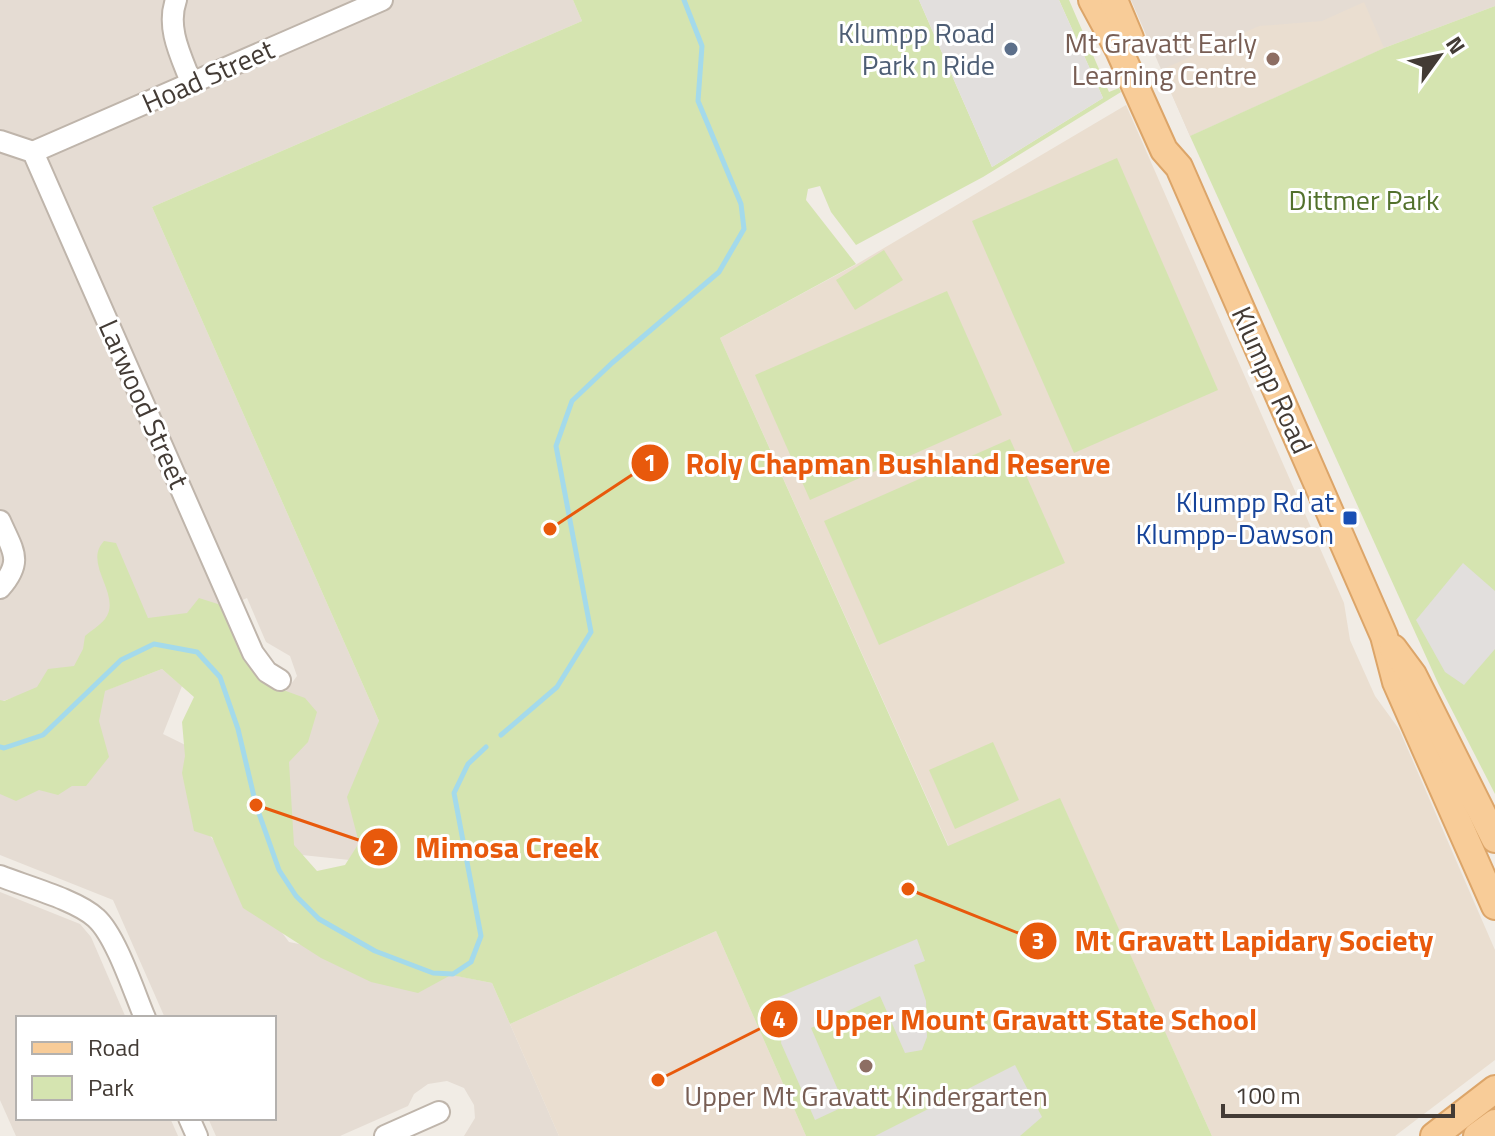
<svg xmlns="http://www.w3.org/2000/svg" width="1495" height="1136" viewBox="0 0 1495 1136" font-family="'Titillium Web',sans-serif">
<rect width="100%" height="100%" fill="#f1ece5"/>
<g fill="#e5dcd3">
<polygon points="0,0 573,0 582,21 152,207 379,721 359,861 283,853 280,699 297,676 290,656 266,642 247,598 58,682 0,702"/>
<polygon points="1131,0 1495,0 1495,6 1384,48 1190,136"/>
<polygon points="162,669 182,686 163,734 226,765 202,825 289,942 492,983 559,1136 464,1136 475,1118 474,1105 464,1088 447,1081 428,1084 414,1094 408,1106 340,1136 216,1136 208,1118 274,1118 274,1018 165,1018 113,900 0,855 0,759 104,691"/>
<polygon points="0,892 80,924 91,937 126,1018 18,1018 18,1118 170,1118 178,1136 16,1136 0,1100"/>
</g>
<g fill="#eaded0">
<polygon points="1364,2 1384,48 1190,136 1161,70 1259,26 1322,21"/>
<polygon points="1126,105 1344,603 1350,640 1375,696 1399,729 1495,950 1495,1060 1395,1136 1212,1136 1060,799 949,847 720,338 857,264"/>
<polygon points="716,931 806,1136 559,1136 510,1024"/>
</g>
<g fill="#d5e4b0">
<path d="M573,0H919L992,167L1103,98L1059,0H1069L1109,92L1119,88L1121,92L983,177L856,245L831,212L820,186L808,189L806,200L856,264L720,338L948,846L1060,798L1212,1136H806L716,931L510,1024L492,983L451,975L418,993L371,982L321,958L243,908L212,837L194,831L182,773L185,756L182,722L194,697L162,669L105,691L99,721L109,757L86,786H72L58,795L39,790L16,801L0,794V700L4,701L37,687L48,669L74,666L83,649L85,636C91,631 100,625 105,619C123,595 82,564 104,541L116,543L148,618L187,613L199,598L221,605L226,620C240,625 239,638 239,650L260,673L267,684L305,698L317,712L308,742L289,762L294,845L317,871L345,865L359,843L347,797L379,721L152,207L582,21Z"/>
<polygon points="1495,6 1495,794 1438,683 1190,136 1384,48"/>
<polygon points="1117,158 1218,390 1074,453 972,221"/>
<polygon points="884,250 903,280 855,310 836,280"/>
<polygon points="947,291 1002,415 810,500 755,375"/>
<polygon points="1010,439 1065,563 879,645 824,521"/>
<polygon points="993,742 1019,800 955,829 929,770"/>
</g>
<g fill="#e2dfdd">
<polygon points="919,0 1059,0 1103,98 992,167"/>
<polygon points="1463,563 1495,591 1495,649 1464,685 1445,672 1416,620"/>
<polygon points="917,939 925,961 914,965 926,1001 927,1037 922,1050 905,1053 880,996 811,1028 845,1106 815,1120 781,1043 783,1023 772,1000"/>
<polygon points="1015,1065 1042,1117 1020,1136 875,1136"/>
</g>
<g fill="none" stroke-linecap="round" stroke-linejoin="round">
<g stroke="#a4daeb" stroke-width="5">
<polyline points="501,735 557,687 591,632 556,446 572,401 612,363 719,272 744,229 741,204 698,101 702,46 684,0"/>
<polyline points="0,747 4,748 43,735 121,660 154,644 197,652 220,677 238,729 256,805 279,870 296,896 319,919 375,951 433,973 453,974 471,962 481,936 454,793 468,764 486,747"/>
</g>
<defs>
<g id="minor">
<path d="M176,0C166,28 181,56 191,82"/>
<polyline points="0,141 33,152 253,653 267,672 280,680"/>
<polyline points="33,152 382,0"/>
<path d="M0,521C13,551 24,561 0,588"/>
<path d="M0,876C25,886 77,900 96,918C116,936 134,992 145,1018"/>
<polyline points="189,1118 197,1136"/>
<polyline points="385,1136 439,1112"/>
</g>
<g id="major">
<polyline points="1092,0 1119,50 1164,150 1179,167 1384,636 1396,682 1495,906"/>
<polyline points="1114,0 1130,38"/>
<polyline points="1393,648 1413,675 1495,839"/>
<polyline points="1434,1136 1495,1089"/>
<polyline points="1477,1136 1495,1123"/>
</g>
</defs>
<use href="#minor" stroke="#bfb5ab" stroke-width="24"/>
<use href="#major" stroke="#dca569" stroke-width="30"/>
<use href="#minor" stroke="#fff" stroke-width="20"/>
<use href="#major" stroke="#f8cc98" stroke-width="26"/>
</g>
<circle fill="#5c6f8a" stroke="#fff" stroke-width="3" cx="1011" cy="49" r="8"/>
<g fill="#8d6e63" stroke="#fff" stroke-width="3">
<circle cx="1273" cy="59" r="8"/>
<circle cx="866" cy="1066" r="8"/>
</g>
<rect fill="#1a4fb4" stroke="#fff" stroke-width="3" x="1342" y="510" width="16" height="16" rx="4"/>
<g text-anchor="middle" stroke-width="6" stroke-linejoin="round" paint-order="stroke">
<g font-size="28" fill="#4e5e75" stroke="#fff" text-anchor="end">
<text x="995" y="43">Klumpp Road<tspan x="995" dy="32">Park n Ride</tspan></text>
</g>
<g font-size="28" fill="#785e54" stroke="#fff" text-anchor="end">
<text x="1257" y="53">Mt Gravatt Early<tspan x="1257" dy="32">Learning Centre</tspan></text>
<text x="866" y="1106" text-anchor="middle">Upper Mt Gravatt Kindergarten</text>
</g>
<g font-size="28" fill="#433b35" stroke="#fff">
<text transform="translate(208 76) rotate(-24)" y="10">Hoad Street</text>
<text transform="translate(1272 380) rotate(66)" y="10">Klumpp Road</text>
<text transform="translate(144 404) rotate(66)" y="10">Larwood Street</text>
</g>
<g font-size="28" fill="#52712c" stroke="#fff">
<text x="1364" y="210">Dittmer Park</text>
</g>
<g font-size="28" fill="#164399" stroke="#fff" text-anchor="end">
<text x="1334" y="512">Klumpp Rd at<tspan x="1334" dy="32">Klumpp-Dawson</tspan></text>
</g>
</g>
<path fill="none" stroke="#e8590c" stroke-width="3" d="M550 529L650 463M256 805L379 847M908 889L1038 941M658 1080L779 1019"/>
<g fill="#e8590c" stroke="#fff" stroke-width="3">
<circle cx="550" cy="529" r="8"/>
<circle cx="256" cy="805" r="8"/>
<circle cx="908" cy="889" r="8"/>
<circle cx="658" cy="1080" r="8"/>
<circle cx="650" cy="463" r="20"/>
<circle cx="379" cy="847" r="20"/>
<circle cx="1038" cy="941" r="20"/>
<circle cx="779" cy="1019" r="20"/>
</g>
<g font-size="24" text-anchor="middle" font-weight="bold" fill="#fff">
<text x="650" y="471">1</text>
<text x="379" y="856">2</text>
<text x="1038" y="949">3</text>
<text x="779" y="1028">4</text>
</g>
<g font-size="30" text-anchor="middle" font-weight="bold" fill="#e8590c" stroke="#fff" stroke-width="6" stroke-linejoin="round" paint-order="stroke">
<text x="898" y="474">Roly Chapman Bushland Reserve</text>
<text x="507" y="858">Mimosa Creek</text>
<text x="1254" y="951">Mt Gravatt Lapidary Society</text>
<text x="1036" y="1030">Upper Mount Gravatt State School</text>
</g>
<rect x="16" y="1016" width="260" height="104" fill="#ffffff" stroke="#b4b1ae" stroke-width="2"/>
<rect x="32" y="1042" width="40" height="12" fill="#f8cc98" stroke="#b4b1ae" stroke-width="2"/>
<text x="88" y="1056" font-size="24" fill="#433b35">Road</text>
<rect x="32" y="1076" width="40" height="24" fill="#d5e4b0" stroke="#b4b1ae" stroke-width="2"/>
<text x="88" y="1096" font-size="24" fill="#433b35">Park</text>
<g transform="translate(1439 56) rotate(57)" stroke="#ffffff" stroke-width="6" paint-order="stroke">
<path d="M0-6L14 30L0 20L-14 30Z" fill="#433b35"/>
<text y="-12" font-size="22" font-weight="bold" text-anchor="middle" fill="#433b35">N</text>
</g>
<path d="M1223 1104v12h230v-12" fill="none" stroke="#433b35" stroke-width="4"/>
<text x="1235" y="1104" font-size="24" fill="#433b35" stroke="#ffffff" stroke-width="6" paint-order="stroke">100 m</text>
</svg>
